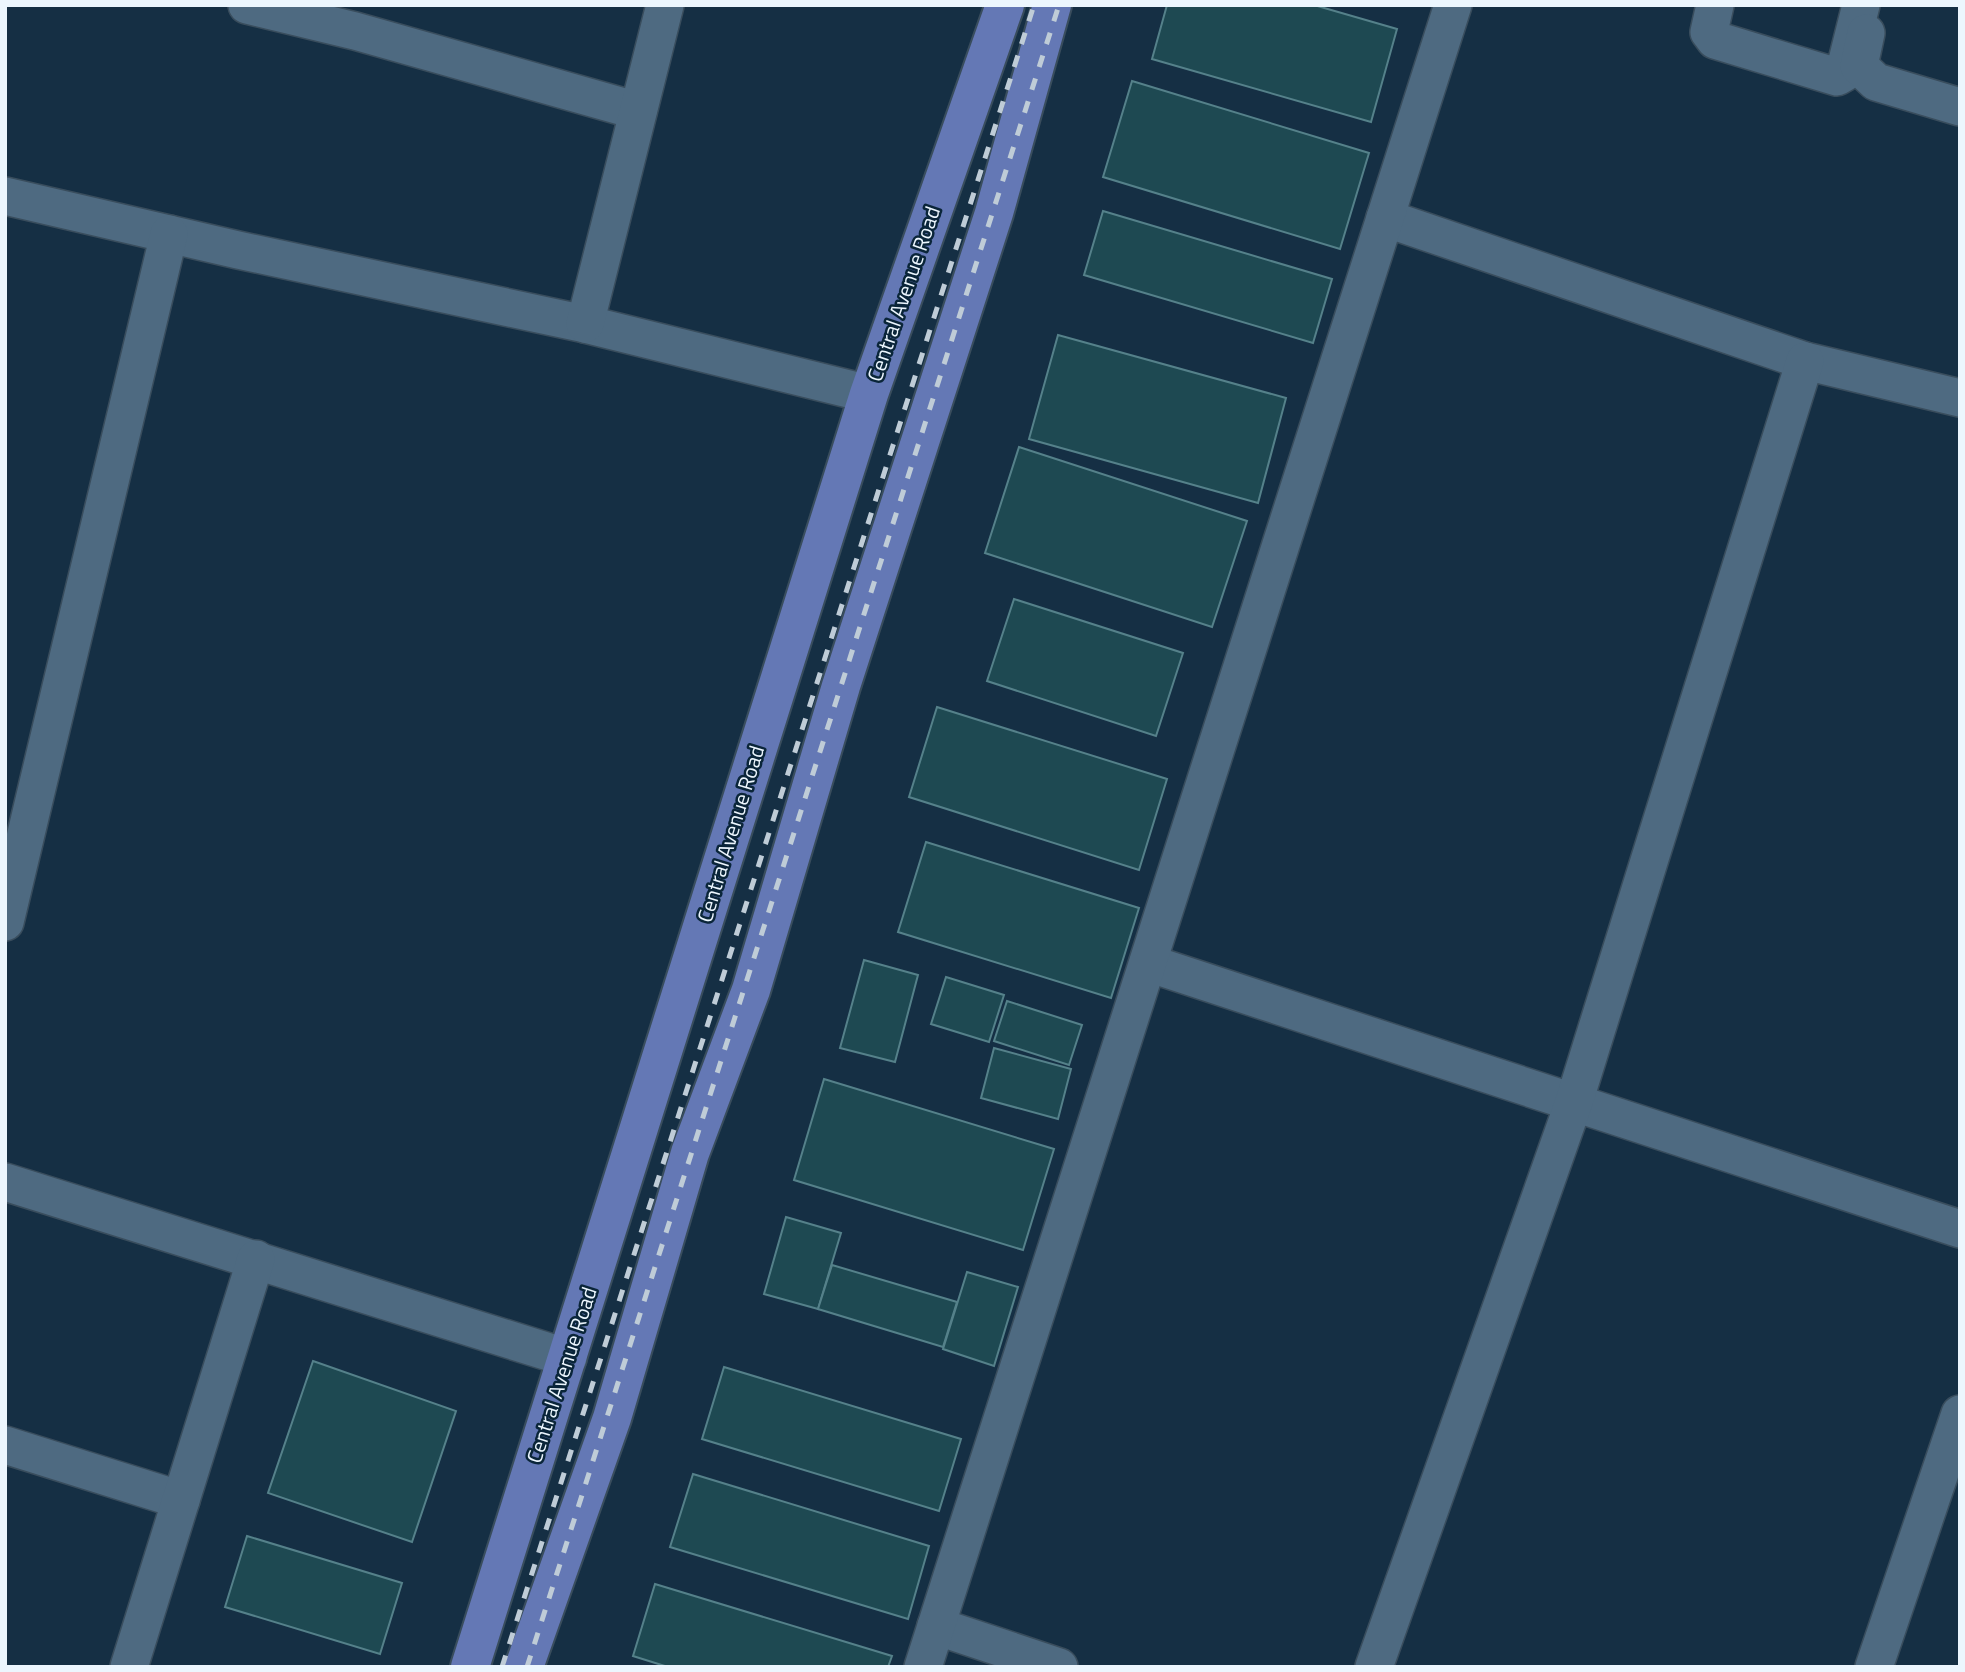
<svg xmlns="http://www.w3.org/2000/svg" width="1965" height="1672" viewBox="0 0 1965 1672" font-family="'Titillium Web',sans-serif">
<rect width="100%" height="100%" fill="#152f44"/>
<g fill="#1e4952" stroke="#55818a" stroke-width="2">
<polygon points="1167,5 1314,5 1397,29 1371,122 1152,59"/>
<polygon points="1132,81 1369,153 1340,249 1103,177"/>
<polygon points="1103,211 1332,279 1313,343 1084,275"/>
<polygon points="1058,335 1286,398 1258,503 1029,439"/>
<polygon points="1019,447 1247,521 1212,627 985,553"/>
<polygon points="1014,599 1183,653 1156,736 987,681"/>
<polygon points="937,707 1167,779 1139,870 909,797"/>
<polygon points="926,842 1139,908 1111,998 898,932"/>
<polygon points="864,960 918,975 895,1062 840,1048"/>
<polygon points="946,977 1004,995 989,1042 931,1024"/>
<polygon points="1007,1001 1082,1025 1069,1065 994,1041"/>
<polygon points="994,1048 1071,1069 1058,1119 981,1098"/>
<polygon points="824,1079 1054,1149 1023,1250 794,1180"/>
<polygon points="786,1217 841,1233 818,1309 764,1294"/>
<polygon points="832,1265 957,1302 943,1347 818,1309"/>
<polygon points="967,1272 1018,1287 994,1366 943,1349"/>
<polygon points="313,1361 456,1411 412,1542 268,1493"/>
<polygon points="724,1367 961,1439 939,1511 702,1439"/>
<polygon points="693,1474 929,1546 908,1619 670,1547"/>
<polygon points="247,1536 402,1583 380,1654 225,1607"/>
<polygon points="655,1584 892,1656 888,1667 668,1667 633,1656"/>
</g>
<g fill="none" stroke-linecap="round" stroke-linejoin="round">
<defs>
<g id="minor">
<polyline points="247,5 355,31 638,111"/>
<polyline points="1715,5 1709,32 1715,40 1837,77 1844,73 1861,5"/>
<polyline points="1866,33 1859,66 1876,82 1960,107"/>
<polyline points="5,196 238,250 585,324 869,394"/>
<polyline points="1385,218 1805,361 1960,398"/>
<polyline points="585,324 665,5"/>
<polyline points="5,922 169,234"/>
<polyline points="1148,963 1960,1229"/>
<polyline points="5,1182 568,1358"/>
<polyline points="5,1445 181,1500"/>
<polyline points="936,1626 1059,1667"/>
<polyline points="129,1667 256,1259"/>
<polyline points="923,1667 1453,5"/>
<polyline points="1374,1667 1574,1102 1805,361"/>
<polyline points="1874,1667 1960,1414"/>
</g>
<g id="primary">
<polyline points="470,1667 869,394 1005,5"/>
<polyline points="524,1667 612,1418 690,1153 751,990 841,686 994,213 1052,5"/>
</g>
</defs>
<use href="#minor" stroke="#394d5d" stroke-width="40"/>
<use href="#primary" stroke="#394d5d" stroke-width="42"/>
<use href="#minor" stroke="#4e6a81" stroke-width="37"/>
<use href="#primary" stroke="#6478b5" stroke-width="38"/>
<g stroke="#bfccd7" stroke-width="5" stroke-dasharray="12 12" stroke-linecap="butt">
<polyline points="502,1667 1034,5"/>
<polyline points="527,1667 1059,5"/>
</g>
</g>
<g text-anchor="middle" stroke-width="5" stroke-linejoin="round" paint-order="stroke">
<g font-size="21" fill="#ecf6fe" stroke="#0a2539">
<text transform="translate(904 294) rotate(-71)" y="7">Central Avenue Road</text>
<text transform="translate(731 834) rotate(-73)" y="7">Central Avenue Road</text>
<text transform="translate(562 1375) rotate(-72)" y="7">Central Avenue Road</text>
</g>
</g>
<rect width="1965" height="1672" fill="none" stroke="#ecf6fe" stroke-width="14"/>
</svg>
